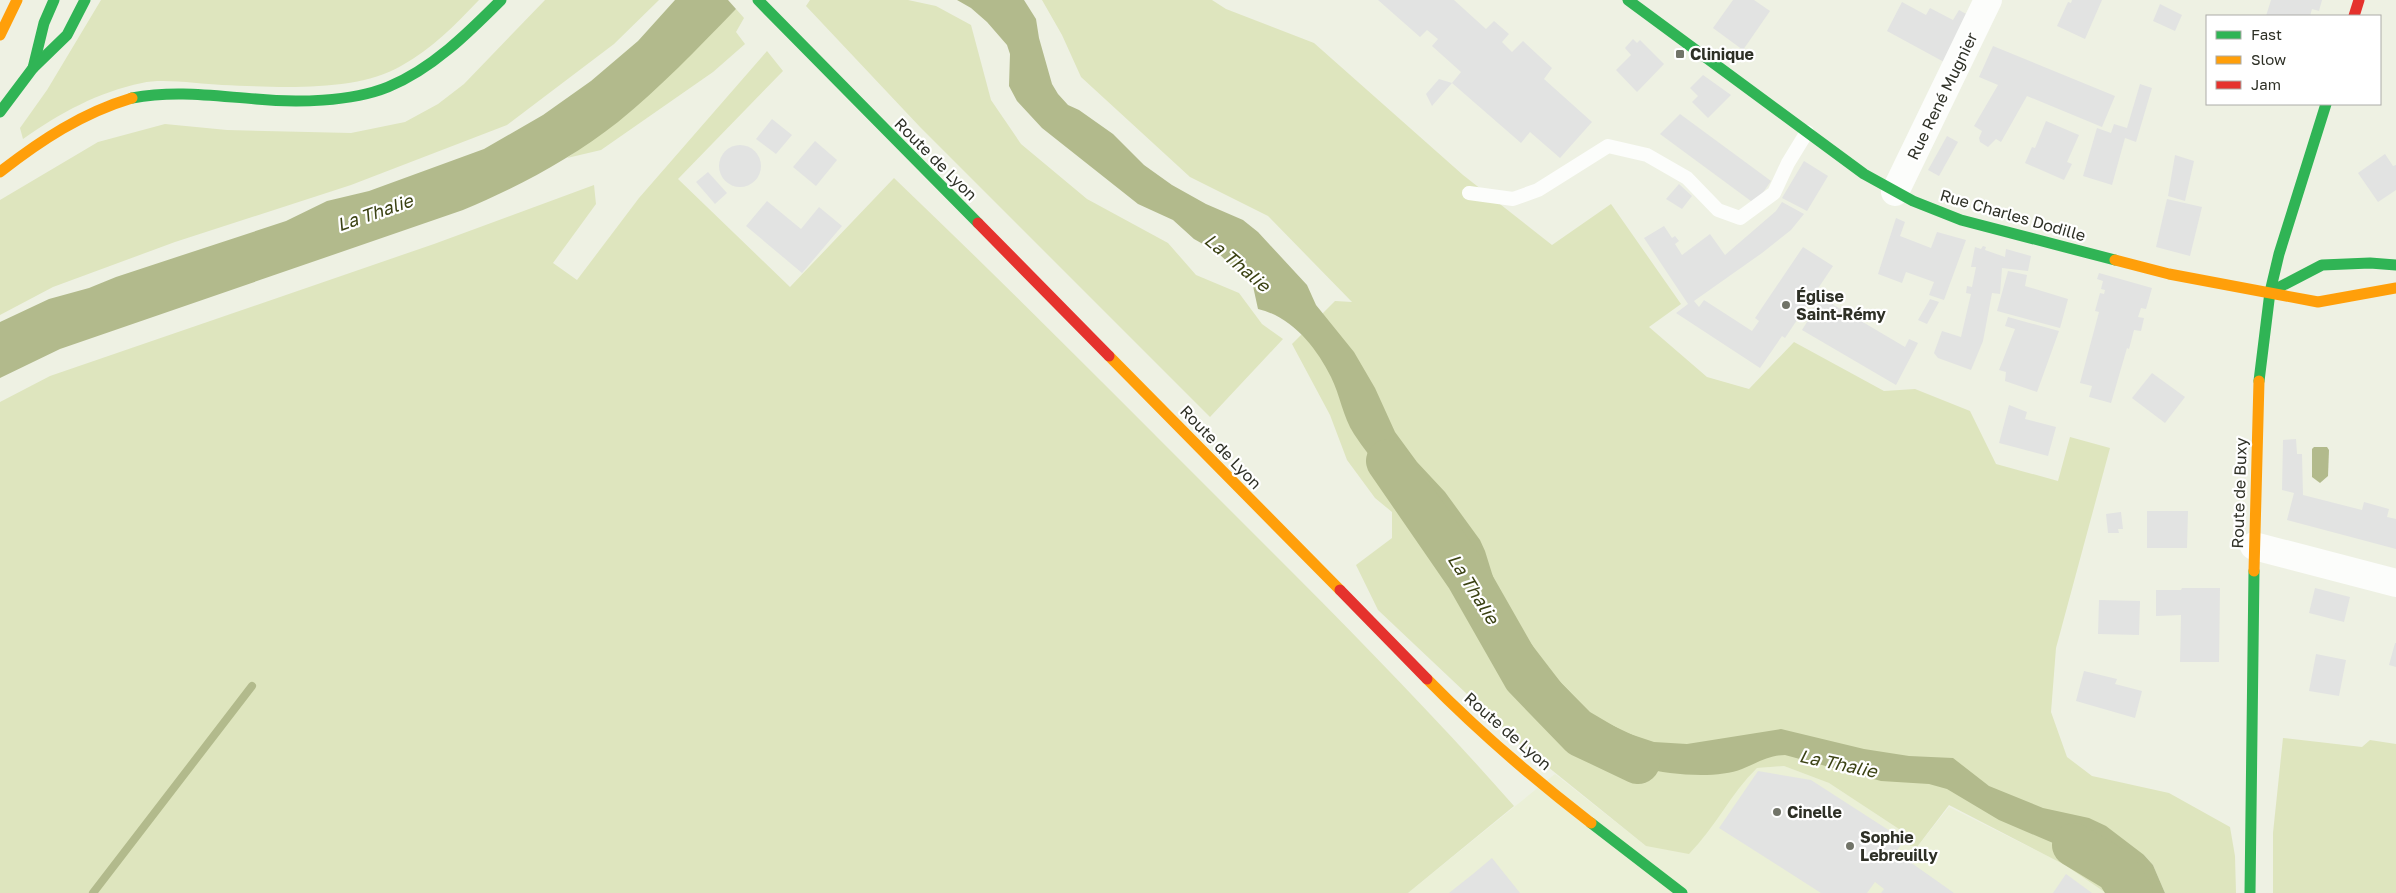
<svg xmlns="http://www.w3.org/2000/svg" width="2396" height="893" viewBox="0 0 2396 893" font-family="'Golos Text',sans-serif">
<rect width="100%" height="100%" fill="#eef1e3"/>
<polygon fill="#ebf0d7" points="1784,766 1829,783 1905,833 1907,845 1917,847 1949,807 2066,865 2106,893 1408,893 1555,774 1646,846 1748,776 1757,768"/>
<g fill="#dee5be">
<path d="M101,0H479C455,25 432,49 401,66C355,93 275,87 222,85C200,84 162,78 142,83C98,92 60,113 23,139L20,128L47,90Z"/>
<polygon points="545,0 659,0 614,44 507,125 351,185 175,242 53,287 0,315 0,200 98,142 165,124 227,130 351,133 405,122 438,104 464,84"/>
<polygon points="810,0 908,0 936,6 971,25 991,100 1021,144 1087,199 1168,243 1196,275 1239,293 1262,324 1283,339 1210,417 920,127 806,6"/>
<path d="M1042,0H1212L1226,9L1314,43L1463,175L1552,245L1611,204L1681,304L1649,327L1707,377L1749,389L1794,342L1884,391L1915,389L1970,411L1996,464L2058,481L2070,437L2110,448L2056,648L2051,712L2067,757L2092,776L2169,793L2230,827L2235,856L2236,893H2165L2153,865L2144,855L2126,893H2106L2065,865L1949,805L1917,847L1907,845L1905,833L1829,783L1784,766L1757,768C1731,793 1715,828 1689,854L1646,846L1522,746L1378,610L1356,565L1392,538V512L1375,498L1347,460L1330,415L1292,344L1335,301L1352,302L1268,216L1190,177L1081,77L1062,35Z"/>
<polygon points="736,9 744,18 736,32 745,44 713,72 601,150 567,158 632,110"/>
<path d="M767,51L783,71L678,179L790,287L894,178C1003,282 1109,389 1216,496C1317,597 1419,698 1514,806L1408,893H0V402L50,376L434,244L594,185L596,204L553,263L577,280L639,198Z"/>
<polygon points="2283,738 2362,747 2370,740 2396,744 2396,893 2273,893 2273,833"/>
</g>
<g fill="#b2ba8c">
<path d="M675,0H728L736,9C698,48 660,88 618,122C571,159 518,187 463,210L60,349L0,378V322L49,299L89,288L116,277L286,221L327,201L369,191L484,149L543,115L591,81L638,41Z"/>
<path d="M957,0H1024L1036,19L1039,38L1052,84L1058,94L1068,105L1079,110L1113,134L1144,165L1172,185L1206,204L1243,220L1258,232L1307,285L1316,305L1354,352L1375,388L1395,432L1417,462L1445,492L1480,540L1485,551L1499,596L1519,628L1562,684L1590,712L1624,732L1654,742L1687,744L1781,729L1864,749L1909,756L1953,758L1989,786L2043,808L2089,818L2106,826L2144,855L2153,865L2165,893H2134L2126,883L2102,864L1999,820L1947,789L1929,784L1881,781L1785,755C1769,755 1757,763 1742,769C1718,779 1669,775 1644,768C1580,751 1512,669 1480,614C1468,592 1462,566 1447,545C1419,505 1380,475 1354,434C1343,417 1340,395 1331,377C1316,347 1292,317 1258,309L1253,286L1217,252L1194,239L1173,220L1138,204L1042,128L1017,101L1009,86L1010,54L1007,45L987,22L971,8Z"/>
<polygon points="2314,447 2327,447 2329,450 2328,476 2320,483 2312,477 2312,449"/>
</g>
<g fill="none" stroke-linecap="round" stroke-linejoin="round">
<polyline stroke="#b2ba8c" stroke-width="8" points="93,893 252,686"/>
<g stroke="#b2ba8c" stroke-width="44">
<polyline points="1388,461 1468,577 1525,677 1581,735 1638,762"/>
<polyline points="2074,845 2117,871 2131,893"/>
</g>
</g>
<g fill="#e2e3e2">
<polygon points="1378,0 1454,0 1486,29 1494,21 1509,34 1502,42 1512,52 1523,41 1552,68 1544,79 1592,122 1560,158 1530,132 1521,143 1452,83 1432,106 1426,94 1439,79 1452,83 1461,72 1432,46 1438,39 1427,30 1420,37"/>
<polygon points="1733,0 1754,0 1770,11 1743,50 1713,28"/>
<polygon points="2072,0 2102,0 2085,39 2057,26 2068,2 2071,3"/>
<polygon points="2271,0 2322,0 2319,11 2312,9 2310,16 2266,16"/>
<polygon points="1902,2 1926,15 1930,8 1953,20 1959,10 1968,15 1944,62 1887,31"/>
<polygon points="2160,4 2182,15 2175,31 2153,21"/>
<polygon points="1633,39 1637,43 1640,40 1664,64 1637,92 1616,70 1631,55 1625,48"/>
<polygon points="1993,46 2115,96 2102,127 2027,96 2001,142 1996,139 1988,147 1980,142 1979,138 1982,131 1974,126 1998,85 1979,77"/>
<polygon points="1703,75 1731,95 1708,118 1692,102 1698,96 1690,88"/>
<polygon points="2140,84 2152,88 2136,142 2125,138 2112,185 2083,176 2097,128 2111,133 2114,124 2127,128"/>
<polygon points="1680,114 1771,181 1755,204 1660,134"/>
<polygon points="772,119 792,135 776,154 756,139"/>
<polygon points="2046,121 2079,135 2067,162 2072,164 2064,180 2025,163 2032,147 2035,148"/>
<polygon points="1947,136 1958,142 1939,176 1928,170"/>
<polygon points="815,141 837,160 816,186 793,167"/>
<circle cx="740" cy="166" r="21"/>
<polygon points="2385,154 2393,166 2396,165 2396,190 2378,202 2358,173"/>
<polygon points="2175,155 2194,161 2185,201 2168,196"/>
<polygon points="1804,161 1828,176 1807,211 1782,198"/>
<polygon points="708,172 727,193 715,204 696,182"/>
<polygon points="1679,184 1692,196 1682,209 1666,199"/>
<polygon points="2167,199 2202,207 2190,256 2156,247"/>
<polygon points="767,201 801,229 819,207 842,226 802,273 746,226"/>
<polygon points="1782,202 1804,214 1791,230 1762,253 1694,301 1699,307 1704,300 1752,331 1759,321 1755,318 1803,247 1833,266 1785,338 1782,336 1760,368 1676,313 1688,304 1644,238 1664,226 1672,238 1675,236 1679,241 1675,244 1682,255 1710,234 1725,255 1776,211"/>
<polygon points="1896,218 1905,222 1900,236 1931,248 1937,232 1966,240 1944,300 1929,295 1934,282 1906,272 1902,283 1878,274"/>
<polygon points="1983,246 1986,247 1985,250 2005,257 2006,249 2031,256 2028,271 2002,268 2000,294 1992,293 1983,341 1971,370 1938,358 1934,353 1942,331 1961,337 1971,294 1966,293 1967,286 1972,287 1976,267 1971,267 1975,247 1981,249"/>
<polygon points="2008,271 2027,275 2025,286 2068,299 2060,328 1997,311"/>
<polygon points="2099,273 2152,288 2146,309 2141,308 2138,317 2144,318 2141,331 2134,330 2129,349 2127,348 2111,403 2089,397 2092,386 2080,383 2099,312 2095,311 2100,293 2104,294 2105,290 2101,289 2103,281 2097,279"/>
<polygon points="1822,298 1905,347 1909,339 1918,343 1896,385 1802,330"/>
<polygon points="1930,299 1939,302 1927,324 1918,320"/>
<polygon points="2008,317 2059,331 2037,392 2005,381 2006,372 1999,370 2015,329 2005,326"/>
<polygon points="2152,373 2185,397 2165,423 2132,398"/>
<polygon points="2009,405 2027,412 2025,419 2056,427 2048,456 1999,443"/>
<polygon points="2296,439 2297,454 2302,454 2303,495 2362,510 2364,502 2389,509 2387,517 2396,519 2396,549 2287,520 2294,493 2282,490 2283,440"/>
<polygon points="2147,511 2188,511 2187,548 2147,548"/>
<polygon points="2121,512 2123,529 2118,529 2119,533 2108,533 2106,514"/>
<polygon points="2182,588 2220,588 2219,662 2180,662 2181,615 2156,616 2156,590 2181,590"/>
<polygon points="2315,588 2350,597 2344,622 2309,613"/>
<polygon points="2099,600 2140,601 2139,635 2098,634"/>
<polygon points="2395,643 2396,643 2396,667 2389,665"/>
<polygon points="2316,654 2346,660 2339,696 2309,691"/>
<polygon points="2084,671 2117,679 2115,684 2142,691 2135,718 2076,701"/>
<polygon points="1758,771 1811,780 1904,840 1896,852 1954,893 1881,893 1884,889 1875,882 1867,893 1821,893 1719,828"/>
<polygon points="1492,858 1520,893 1449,893 1473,874"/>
<polygon points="2066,874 2092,893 2053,893"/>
</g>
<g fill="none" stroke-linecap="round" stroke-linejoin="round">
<polyline stroke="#fcfdfb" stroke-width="14" points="1469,193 1513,199 1538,190 1608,146 1647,155 1687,178 1718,210 1740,218 1774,193 1788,163 1807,132"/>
<g stroke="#fcfdfb" stroke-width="28">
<polyline points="1895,192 1988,0"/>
<polyline points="2254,546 2396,583"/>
</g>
<g stroke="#30b455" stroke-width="11">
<polyline points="758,0 978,223"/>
<polyline points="1628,0 1864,174 1913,201 1961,220 2115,260"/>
<polyline points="33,68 44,23 54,0"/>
<path d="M132,98C175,90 214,96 256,99C295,103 351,102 388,87C432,69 468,33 501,0"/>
<polyline points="0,112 33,68 67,35 85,0"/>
<polyline points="2270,292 2322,265 2370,263 2396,265"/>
<polyline points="2259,381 2270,292 2279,254 2326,104"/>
<polyline points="1591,823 1682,893"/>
<polyline points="2250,893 2254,571"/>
</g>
<g stroke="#ff9f0a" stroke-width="11">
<polyline points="0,35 17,0"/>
<path d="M0,172C41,140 82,113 132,98"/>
<polyline points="2115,260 2169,274 2318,302 2396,288"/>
<polyline points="1109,356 1340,590"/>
<polyline points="2254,571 2259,381"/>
<path d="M1427,679C1478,731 1534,779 1591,823"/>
</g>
<g stroke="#e5322d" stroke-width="11">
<polyline points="2354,16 2359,0"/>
<polyline points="978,223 1109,356"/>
<polyline points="1340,590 1427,679"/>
</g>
</g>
<g fill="#717468" stroke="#fff" stroke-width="2">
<rect x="1675" y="49" width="10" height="10" rx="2.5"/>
<circle cx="1786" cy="305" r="5"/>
<circle cx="1777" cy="812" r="5"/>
<circle cx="1850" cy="846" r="5"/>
</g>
<g text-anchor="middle" stroke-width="4.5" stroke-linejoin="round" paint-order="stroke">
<g font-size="16" font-weight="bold" fill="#2e3026" stroke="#fff" text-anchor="start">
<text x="1690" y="60">Clinique</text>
<text x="1796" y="302">Église<tspan x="1796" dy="18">Saint-Rémy</tspan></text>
<text x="1787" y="818">Cinelle</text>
<text x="1860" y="843">Sophie<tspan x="1860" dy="18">Lebreuilly</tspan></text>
</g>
<g font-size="16" fill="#2e3026" stroke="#fff">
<text transform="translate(1942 96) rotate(-64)" y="6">Rue René Mugnier</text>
<text transform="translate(936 159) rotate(45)" y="6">Route de Lyon</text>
<text transform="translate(2013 215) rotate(16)" y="6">Rue Charles Dodille</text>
<text transform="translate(1221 447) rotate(46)" y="6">Route de Lyon</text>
<text transform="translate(2239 493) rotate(-88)" y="6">Route de Buxy</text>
<text transform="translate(1508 731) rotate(41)" y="6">Route de Lyon</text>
</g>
<g font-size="18" font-style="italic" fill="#3b4213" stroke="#fff">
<text transform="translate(375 213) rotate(-19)" y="6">La Thalie</text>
<text transform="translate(1237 263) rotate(40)" y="6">La Thalie</text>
<text transform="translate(1473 589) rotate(58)" y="6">La Thalie</text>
<text transform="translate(1838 764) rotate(12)" y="6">La Thalie</text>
</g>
</g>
<rect x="2206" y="15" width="175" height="90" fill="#ffffff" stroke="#abaca8"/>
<rect x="2216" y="31" width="25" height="8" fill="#30b455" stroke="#abaca8"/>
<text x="2251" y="40" font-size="15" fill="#2e3026">Fast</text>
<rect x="2216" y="56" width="25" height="8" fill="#ff9f0a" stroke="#abaca8"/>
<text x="2251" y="65" font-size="15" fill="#2e3026">Slow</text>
<rect x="2216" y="81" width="25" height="8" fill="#e5322d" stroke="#abaca8"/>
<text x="2251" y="90" font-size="15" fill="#2e3026">Jam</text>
</svg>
